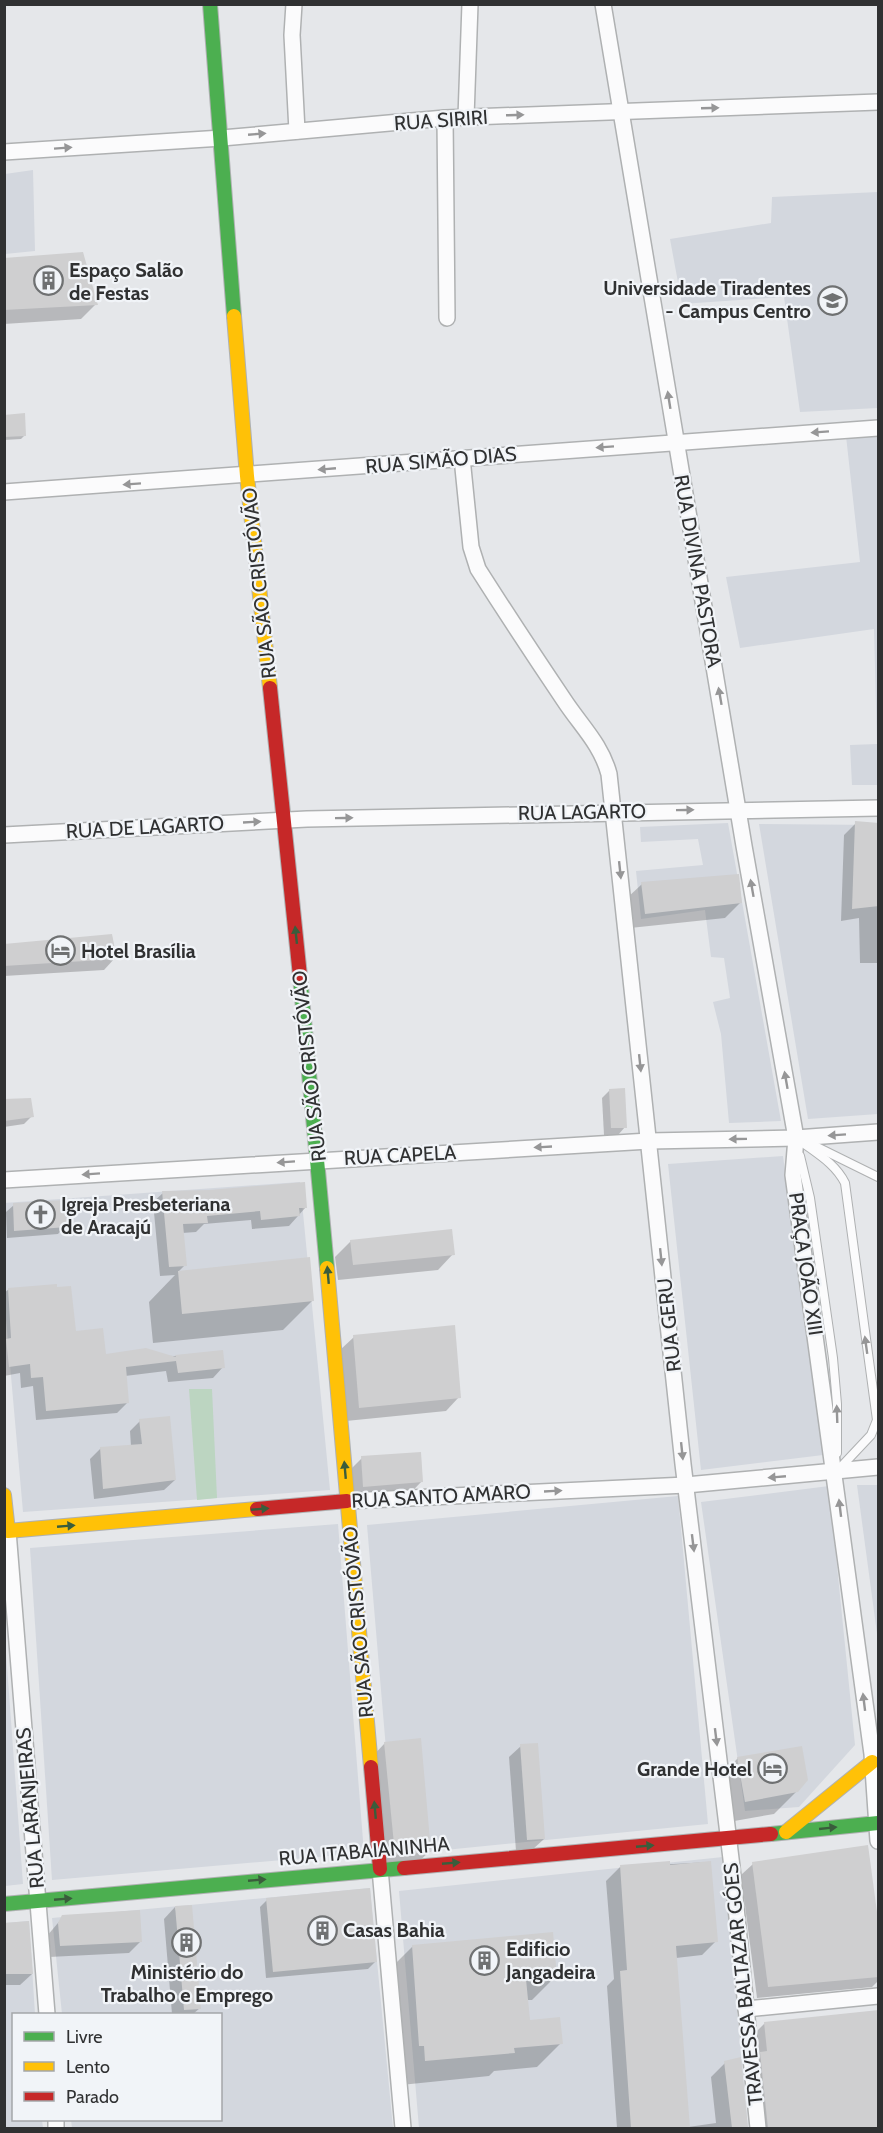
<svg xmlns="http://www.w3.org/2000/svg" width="883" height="2133" viewBox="0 0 883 2133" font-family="Cabin,sans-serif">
<rect width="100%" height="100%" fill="#e5e7ea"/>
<g fill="#d3d7de">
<polygon points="33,170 35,251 5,254 5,174"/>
<polygon points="878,192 878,408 800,412 784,297 682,304 670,239 771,223 772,197"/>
<polygon points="878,432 878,785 852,785 850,745 877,744 874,629 740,648 726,577 860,562 846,436"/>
<polygon points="728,823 781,1121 729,1123 721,1034 713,1002 730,998 724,958 711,957 705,910 641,919 636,871 703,865 698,839 641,842 640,827"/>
<polygon points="759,824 878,825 878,1114 808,1119"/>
<polygon points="783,1156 823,1455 701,1470 668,1164"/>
<polygon points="300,1182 330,1490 23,1512 5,1308 4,1203"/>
<polygon points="857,1485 878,1485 878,1641"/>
<polygon points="829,1486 855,1745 799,1807 745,1811 701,1502"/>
<polygon points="678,1496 708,1824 395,1855 367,1525"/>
<polygon points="338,1524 364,1853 52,1880 30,1548"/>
<polygon points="5,1639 23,1884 5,1886 4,1886"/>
<polygon points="723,1857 748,2128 419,2128 399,1891"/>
<polygon points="370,1888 393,2128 72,2128 71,2120 220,2120 220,2014 62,2014 52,1918"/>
<polygon points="29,1921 35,2014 14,2014 14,2120 42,2120 43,2128 5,2128 5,1923"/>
</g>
<polygon fill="#bcd5c1" points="189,1389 212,1389 217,1498 197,1500"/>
<g fill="#0003">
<polygon points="4,260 96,304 81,319 4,324"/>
<polygon points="4,416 25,435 21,439 4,440"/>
<polygon points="856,823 878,823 878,963 860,963 859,918 841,921 844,835"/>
<polygon points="642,884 741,902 725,918 630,928 626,899"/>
<polygon points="4,945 115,958 104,970 4,976"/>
<polygon points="610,1090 625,1127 618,1135 604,1135 602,1098"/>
<polygon points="4,1101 32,1116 24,1124 4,1127"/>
<polygon points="163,1193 306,1207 289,1226 252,1229 251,1220 204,1224 196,1232 182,1233 185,1265 178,1272 313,1300 283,1330 153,1343 149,1302 175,1275 160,1276 153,1202"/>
<polygon points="14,1205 65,1226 58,1234 7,1238 6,1212"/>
<polygon points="351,1241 453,1254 438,1270 338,1280 335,1257"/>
<polygon points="9,1289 104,1355 176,1356 223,1367 213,1378 168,1382 166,1371 125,1376 127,1403 117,1413 36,1420 33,1386 21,1388 20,1373 4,1376 4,1293"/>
<polygon points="354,1337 459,1397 446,1411 346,1421 340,1350"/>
<polygon points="140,1421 175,1480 164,1490 94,1499 90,1459 101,1448 131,1446 130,1431"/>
<polygon points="362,1458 422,1481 400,1504 342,1508 340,1480"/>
<polygon points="385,1743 430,1851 414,1866 380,1869 370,1759"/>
<polygon points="521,1746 544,1839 532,1850 516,1851 509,1757"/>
<polygon points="738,1758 797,1791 774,1814 723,1823 716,1781"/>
<polygon points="709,1862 716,1941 702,1955 676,1958 688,2127 716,2123 711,2077 725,2063 740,2059 747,2128 617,2128 607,1986 614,1979 606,1881 620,1867"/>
<polygon points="753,1864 878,1938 878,1981 872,1987 757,1998 741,1875"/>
<polygon points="267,1900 376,1961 368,1969 266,1978 260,1907"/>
<polygon points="175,1907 200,2008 193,2014 172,2014 164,1919"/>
<polygon points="63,1917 140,1942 129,1953 49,1957 47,1936"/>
<polygon points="4,1925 32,1974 20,1985 4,1985"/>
<polygon points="413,1946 556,1976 532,2000 527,2000 529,2022 561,2043 537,2067 494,2071 489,2076 401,2085 389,1970"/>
<polygon points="878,2012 878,2128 752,2128 751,2037 765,2023"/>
</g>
<g fill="#cfcfd0">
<polygon points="83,252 98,305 4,310 4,258"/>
<polygon points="25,413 26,436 4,437 4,415"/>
<polygon points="855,821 879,823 879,906 852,909"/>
<polygon points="739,874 742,903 645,914 641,882"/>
<polygon points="112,934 117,959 4,966 4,944"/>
<polygon points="625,1088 627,1128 611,1128 609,1089"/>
<polygon points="31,1098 34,1117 4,1121 4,1099"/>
<polygon points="305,1182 307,1208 299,1208 300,1216 261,1220 260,1211 207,1216 208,1223 183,1224 187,1266 169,1267 162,1191 209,1190"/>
<polygon points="66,1200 67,1227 14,1231 13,1203"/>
<polygon points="452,1229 455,1255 353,1265 350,1240"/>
<polygon points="310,1257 314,1301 182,1314 178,1271"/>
<polygon points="57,1284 57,1287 71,1286 76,1331 103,1328 106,1354 146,1348 176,1357 175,1355 223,1350 225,1368 178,1373 176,1361 126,1367 129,1403 46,1411 43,1377 31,1378 30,1364 9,1367 6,1339 11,1338 8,1288"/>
<polygon points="455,1325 461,1398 359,1408 353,1335"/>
<polygon points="170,1416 176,1480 103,1489 100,1447 142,1444 139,1419"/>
<polygon points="421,1452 423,1482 363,1487 361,1456"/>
<polygon points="421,1738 431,1852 395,1855 384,1742"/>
<polygon points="538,1743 545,1839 527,1840 520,1744"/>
<polygon points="802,1746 808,1780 798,1792 745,1802 737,1757"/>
<polygon points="868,1845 879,1927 879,1977 768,1987 752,1862"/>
<polygon points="670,1861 670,1865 711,1861 718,1942 676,1946 690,2128 631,2128 620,1971 627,1970 620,1865"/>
<polygon points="370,1888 377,1962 273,1972 266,1898"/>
<polygon points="192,1905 201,2009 184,2010 175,1906"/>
<polygon points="140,1910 142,1942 60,1946 58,1923 62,1915"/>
<polygon points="29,1921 33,1974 4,1974 4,1923"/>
<polygon points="553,1932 557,1976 526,1979 530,2020 560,2017 563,2044 514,2048 515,2053 425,2061 424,2046 419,2046 412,1945"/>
<polygon points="879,2010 879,2128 768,2128 760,2052 767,2051 764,2022"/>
<polygon points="741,2057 748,2128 732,2128 724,2061"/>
</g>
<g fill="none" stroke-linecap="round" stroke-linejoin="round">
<defs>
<g id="lane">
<path d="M799,1140C816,1153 835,1163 845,1183L877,1420L871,1435L839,1469"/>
<polyline points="809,1143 878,1177"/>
<polyline points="800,1156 810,1198 833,1358 837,1404 837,1453"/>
</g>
<g id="street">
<polyline points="294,4 292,35 297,131"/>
<polyline points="603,4 744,846 796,1138 793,1175 872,1754 878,1841"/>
<polyline points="466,117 470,4"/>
<polyline points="445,118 447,318"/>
<polyline points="4,152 222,138 445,118 878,102"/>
<path d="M462,458L471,547L478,569C506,613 535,657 564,700C581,726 601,744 609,774L683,1464L732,1867L758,2128"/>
<polyline points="4,492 878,428"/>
<polyline points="4,835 307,819 878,808"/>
<polyline points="4,1180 649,1141 796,1138 878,1132"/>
<polyline points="347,1501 686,1485 878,1467"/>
<polyline points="4,1531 8,1531 47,2014"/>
<polyline points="380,1869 403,2128"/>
<polyline points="746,2009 878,1996"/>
<polyline points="56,2120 56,2128"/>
</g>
<g id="fast">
<polyline points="210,4 234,316"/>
<polyline points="300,976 327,1268"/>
<polyline points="771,1834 878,1823"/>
<polyline points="4,1904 404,1868"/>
</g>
<g id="slow">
<polyline points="234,316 247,476 270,688"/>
<polyline points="327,1268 371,1767"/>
<polyline points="4,1495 8,1531 257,1509"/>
<polyline points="786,1832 872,1762"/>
</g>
<g id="jam">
<polyline points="270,688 300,976"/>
<polyline points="257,1509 347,1501"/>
<polyline points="371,1767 380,1869"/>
<polyline points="404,1868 771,1834"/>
</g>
</defs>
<use href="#lane" stroke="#afb1b2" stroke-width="10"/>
<use href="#street" stroke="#afb1b2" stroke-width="18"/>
<use href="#fast" stroke="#afb1b2" stroke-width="16"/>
<use href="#slow" stroke="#afb1b2" stroke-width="16"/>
<use href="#jam" stroke="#afb1b2" stroke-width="16"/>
<use href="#lane" stroke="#fbfbfc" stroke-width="8"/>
<use href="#street" stroke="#fbfbfc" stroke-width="15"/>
<use href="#fast" stroke="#4caf50" stroke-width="14"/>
<use href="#slow" stroke="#ffc107" stroke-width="14"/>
<use href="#jam" stroke="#c62828" stroke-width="14"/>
</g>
<defs><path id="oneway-solid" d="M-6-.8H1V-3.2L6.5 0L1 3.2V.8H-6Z" transform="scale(1.5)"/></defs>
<g fill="#969697">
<use href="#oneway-solid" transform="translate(710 108) rotate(-2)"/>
<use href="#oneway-solid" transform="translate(515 115) rotate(-2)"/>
<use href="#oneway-solid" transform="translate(257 134) rotate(-5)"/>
<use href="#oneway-solid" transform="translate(63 148) rotate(-4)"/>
<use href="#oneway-solid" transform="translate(669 400) rotate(-99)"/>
<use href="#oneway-solid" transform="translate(820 432) rotate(176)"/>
<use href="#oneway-solid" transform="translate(605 447) rotate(176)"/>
<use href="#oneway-solid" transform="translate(327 469) rotate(175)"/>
<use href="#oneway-solid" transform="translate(132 484) rotate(176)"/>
<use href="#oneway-solid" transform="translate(720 696) rotate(-100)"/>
<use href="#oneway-solid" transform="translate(685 810) rotate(-1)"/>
<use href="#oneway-solid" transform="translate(344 818) rotate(-1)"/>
<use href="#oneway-solid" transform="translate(252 822) rotate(-3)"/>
<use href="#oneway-solid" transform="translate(620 870) rotate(84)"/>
<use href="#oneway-solid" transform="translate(752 888) rotate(-100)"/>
<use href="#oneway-solid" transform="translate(640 1063) rotate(84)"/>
<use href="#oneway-solid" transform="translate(786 1080) rotate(-100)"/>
<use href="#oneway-solid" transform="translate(837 1135) rotate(176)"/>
<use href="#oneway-solid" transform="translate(738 1139) rotate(179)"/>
<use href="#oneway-solid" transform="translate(543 1147) rotate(177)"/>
<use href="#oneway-solid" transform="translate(286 1162) rotate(176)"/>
<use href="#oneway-solid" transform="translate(91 1174) rotate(176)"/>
<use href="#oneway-solid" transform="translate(661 1257) rotate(84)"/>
<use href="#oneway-solid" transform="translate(866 1345) rotate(-98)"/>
<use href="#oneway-solid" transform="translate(837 1414) rotate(-92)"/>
<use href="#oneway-solid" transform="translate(682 1451) rotate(84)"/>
<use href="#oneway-solid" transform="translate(777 1477) rotate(175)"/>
<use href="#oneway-solid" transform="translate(553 1491) rotate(-3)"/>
<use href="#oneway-solid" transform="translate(840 1508) rotate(-97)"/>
<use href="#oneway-solid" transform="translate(693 1543) rotate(83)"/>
<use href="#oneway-solid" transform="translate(864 1702) rotate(-97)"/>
<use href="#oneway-solid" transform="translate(716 1737) rotate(83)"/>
</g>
<g fill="#3a5d3c">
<use href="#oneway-solid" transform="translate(296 935) rotate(-96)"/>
<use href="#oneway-solid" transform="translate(328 1275) rotate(-95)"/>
<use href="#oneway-solid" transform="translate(345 1470) rotate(-95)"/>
<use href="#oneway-solid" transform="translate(260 1509) rotate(-5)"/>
<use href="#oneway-solid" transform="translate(66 1526) rotate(-5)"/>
<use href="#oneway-solid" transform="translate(375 1810) rotate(-95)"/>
<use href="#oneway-solid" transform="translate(828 1828) rotate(-6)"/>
<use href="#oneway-solid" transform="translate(645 1846) rotate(-5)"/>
<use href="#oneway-solid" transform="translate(451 1863) rotate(-5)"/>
<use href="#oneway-solid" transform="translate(257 1880) rotate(-5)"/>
<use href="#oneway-solid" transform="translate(63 1899) rotate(-5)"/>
</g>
<defs>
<symbol id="building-ring" viewBox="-11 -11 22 22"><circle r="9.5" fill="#f1f4f8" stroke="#6f7172" stroke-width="1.5"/><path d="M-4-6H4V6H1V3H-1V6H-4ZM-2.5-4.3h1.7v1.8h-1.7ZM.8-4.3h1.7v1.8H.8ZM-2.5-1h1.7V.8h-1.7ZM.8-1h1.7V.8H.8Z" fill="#6f7172"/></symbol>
<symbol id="university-ring" viewBox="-11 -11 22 22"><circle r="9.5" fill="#f1f4f8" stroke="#6f7172" stroke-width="1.5"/><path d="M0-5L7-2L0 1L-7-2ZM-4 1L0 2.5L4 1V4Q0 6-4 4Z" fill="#6f7172"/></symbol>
<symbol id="hotel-ring" viewBox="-11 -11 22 22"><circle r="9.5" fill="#f1f4f8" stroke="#6f7172" stroke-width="1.5"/><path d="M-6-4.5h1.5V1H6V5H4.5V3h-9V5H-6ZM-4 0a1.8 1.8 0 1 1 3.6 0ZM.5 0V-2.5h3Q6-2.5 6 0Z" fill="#6f7172"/></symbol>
<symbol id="church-ring" viewBox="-11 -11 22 22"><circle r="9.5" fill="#f1f4f8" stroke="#6f7172" stroke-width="1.5"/><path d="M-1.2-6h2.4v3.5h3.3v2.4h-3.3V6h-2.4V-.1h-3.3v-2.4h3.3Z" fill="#6f7172"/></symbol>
</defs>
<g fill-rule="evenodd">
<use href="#building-ring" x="32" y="264" width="33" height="33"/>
<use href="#university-ring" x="816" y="284" width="33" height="33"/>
<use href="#hotel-ring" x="44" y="934" width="33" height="33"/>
<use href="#church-ring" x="24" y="1198" width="33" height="33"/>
<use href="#hotel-ring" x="756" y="1752" width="33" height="33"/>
<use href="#building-ring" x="306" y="1914" width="33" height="33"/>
<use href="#building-ring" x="170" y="1926" width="33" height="33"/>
<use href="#building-ring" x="468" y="1944" width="33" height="33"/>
</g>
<g text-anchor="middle" stroke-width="4.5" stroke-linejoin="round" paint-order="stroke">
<g font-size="20" fill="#303132" stroke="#f1f4f8">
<text transform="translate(441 120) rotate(-4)" y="7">RUA SIRIRI</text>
<text transform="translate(441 460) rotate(-5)" y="7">RUA SIMÃO DIAS</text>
<text transform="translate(698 571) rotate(80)" y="7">RUA DIVINA PASTORA</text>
<text transform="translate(259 583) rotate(-96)" y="7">RUA SÃO CRISTÓVÃO</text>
<text transform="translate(582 812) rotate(-1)" y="7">RUA LAGARTO</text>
<text transform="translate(145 827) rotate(-3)" y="7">RUA DE LAGARTO</text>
<text transform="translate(309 1066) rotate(-96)" y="7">RUA SÃO CRISTÓVÃO</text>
<text transform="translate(400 1155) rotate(-3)" y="7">RUA CAPELA</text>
<text transform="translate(806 1264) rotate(82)" y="7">PRAÇA JOÃO XIII</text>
<text transform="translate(669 1325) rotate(-96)" y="7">RUA GERU</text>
<text transform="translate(441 1496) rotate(-3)" y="7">RUA SANTO AMARO</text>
<text transform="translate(358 1622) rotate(-95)" y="7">RUA SÃO CRISTÓVÃO</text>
<text transform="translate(30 1808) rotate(-95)" y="7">RUA LARANJEIRAS</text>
<text transform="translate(364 1851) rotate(-5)" y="7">RUA ITABAIANINHA</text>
<text transform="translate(743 1984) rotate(-96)" y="7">TRAVESSA BALTAZAR GÓES</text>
</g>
<g font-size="20" font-weight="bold" fill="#303132" stroke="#f1f4f8" text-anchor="start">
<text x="69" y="277">Espaço Salão<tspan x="69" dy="23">de Festas</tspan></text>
<text x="811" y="295" text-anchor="end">Universidade Tiradentes<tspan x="811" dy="23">- Campus Centro</tspan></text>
<text x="81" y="958">Hotel Brasília</text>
<text x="61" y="1211">Igreja Presbeteriana<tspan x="61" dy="23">de Aracajú</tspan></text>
<text x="752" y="1776" text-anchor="end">Grande Hotel</text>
<text x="343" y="1937">Casas Bahia</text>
<text x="506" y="1956">Edificio<tspan x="506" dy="23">Jangadeira</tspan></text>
<text x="187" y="1979" text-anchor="middle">Ministério do<tspan x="187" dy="23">Trabalho e Emprego</tspan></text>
</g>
</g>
<rect width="883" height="2133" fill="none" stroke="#303132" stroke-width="12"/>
<rect x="12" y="2013" width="210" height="108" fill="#f1f4f8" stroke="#a4a6a9" stroke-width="1.5"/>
<rect x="24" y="2032" width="30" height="9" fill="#4caf50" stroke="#a4a6a9" stroke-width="1.5"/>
<text x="66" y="2043" font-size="18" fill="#303132">Livre</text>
<rect x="24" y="2062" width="30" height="9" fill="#ffc107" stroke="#a4a6a9" stroke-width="1.5"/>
<text x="66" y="2073" font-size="18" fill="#303132">Lento</text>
<rect x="24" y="2092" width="30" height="9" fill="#c62828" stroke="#a4a6a9" stroke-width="1.5"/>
<text x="66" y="2103" font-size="18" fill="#303132">Parado</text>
</svg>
